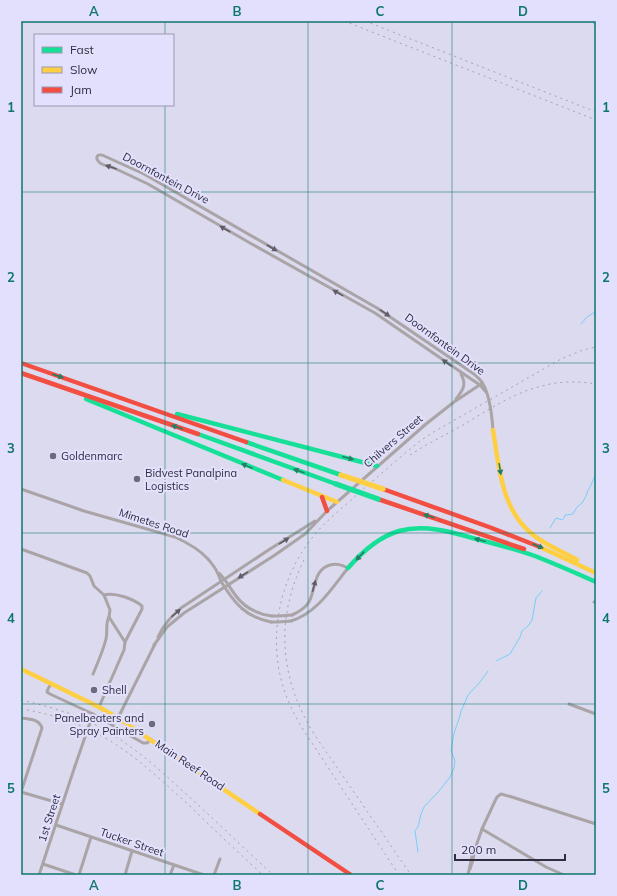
<svg xmlns="http://www.w3.org/2000/svg" width="617" height="896" viewBox="0 0 617 896" font-family="Mulish,sans-serif">
<rect width="100%" height="100%" fill="#dcdaef"/>
<g fill="none" stroke-linecap="round" stroke-linejoin="round">
<g stroke="#76cffa" stroke-width="1">
<polyline points="592,21 596,27"/>
<polyline points="596,282 595,288 596,301"/>
<polyline points="596,303 595,312 596,315"/>
<polyline points="581,324 587,317 595,312"/>
<polyline points="550,528 556,518 562,520 564,518 565,515 573,514 577,507 581,504 585,498 587,494 587,492 590,487 596,474"/>
<polyline points="496,661 510,654 520,637 522,631 528,626 532,620 536,598 542,591"/>
<polyline points="418,852 415,831 418,827 421,814 424,807 440,790 450,777 454,768 455,761 451,750 454,733 459,719 461,711 463,707 468,695 480,682 488,671"/>
</g>
<g stroke="#aaa4a7" stroke-width="3">
<path d="M486,392L480,385L471,379L375,313L250,243L148,184C137,179 125,173 114,168C109,166 103,166 99,162C98,161 96,159 97,157C98,154 99,155 102,155L144,174L377,308L474,374C477,377 481,380 483,384C490,396 492,416 493,430"/>
<path d="M456,399C463,390 467,385 461,374"/>
<path d="M21,489L84,511L175,537C188,543 199,549 208,559C211,563 215,567 217,572C219,575 220,580 222,583C235,604 246,617 271,622"/>
<polyline points="21,549 87,573 90,576 94,586 104,595 110,610 109,617 125,642 124,650 99,707"/>
<path d="M219,573C226,580 230,588 236,596C245,608 257,614 272,616"/>
<path d="M104,595C115,592 134,599 142,606V609L125,642"/>
<polyline points="594,602 596,603"/>
<path d="M291,621C317,613 332,588 348,568C342,565 337,563 330,565C313,570 316,589 309,602C305,608 299,612 292,615"/>
<path d="M158,637C163,625 171,617 181,608L270,549L315,521"/>
<polyline points="154,645 167,627 184,613 275,555 305,534 327,511 426,424 454,402 481,384"/>
<path d="M93,674C98,662 103,651 106,639C108,631 105,624 109,617"/>
<path d="M52,684C49,686 48,688 47,692L50,694L93,714L143,743H147L151,739"/>
<polyline points="569,704 596,714"/>
<path d="M21,718C30,719 39,719 42,728L21,792"/>
<polyline points="118,718 155,644"/>
<polyline points="21,792 62,804"/>
<polyline points="56,825 204,875"/>
<polyline points="482,829 546,867 564,875"/>
<polyline points="43,864 76,875"/>
<polyline points="470,869 473,860 474,853"/>
<polyline points="39,875 75,766"/>
<polyline points="79,875 91,837"/>
<polyline points="125,875 132,851"/>
<polyline points="170,875 174,865"/>
<polyline points="214,875 220,859"/>
<polyline points="468,875 472,856 474,852 482,829 495,801 497,797 501,794 512,797 596,824"/>
</g>
<g stroke="#16e098" stroke-width="4.5">
<polyline points="86,399 283,480"/>
<polyline points="177,414 377,466"/>
<polyline points="198,434 336,484"/>
<polyline points="246,442 341,475"/>
<path d="M348,568C362,552 378,537 399,531C424,524 452,532 476,539C496,544 515,549 535,556C555,564 576,573 596,582"/>
</g>
<g stroke="#ffcf43" stroke-width="4.5">
<path d="M493,430C499,466 501,509 532,534C545,545 562,551 577,560"/>
<polyline points="283,480 337,502"/>
<polyline points="540,547 596,573"/>
<polyline points="21,669 99,707 124,722 260,814"/>
</g>
<g stroke="#f24e42" stroke-width="4.5">
<polyline points="21,363 246,442"/>
<polyline points="21,373 198,434"/>
<polyline points="383,489 489,527 540,547"/>
<polyline points="322,497 327,511"/>
<polyline points="378,499 524,549"/>
<polyline points="260,814 351,875"/>
</g>
<g stroke="#a6a3a9" stroke-width="1" stroke-dasharray="2 4" stroke-linecap="butt">
<polyline points="344,21 596,120"/>
<polyline points="365,21 596,112"/>
<path d="M410,455C427,444 445,435 463,425C488,410 513,393 542,386C559,381 578,381 596,384"/>
<path d="M304,560C274,621 280,681 316,737L411,875"/>
<path d="M21,700C47,706 73,713 96,725C134,745 164,774 195,802C221,826 247,851 273,875"/>
<path d="M21,709C61,715 100,731 132,756C153,772 172,790 192,808C215,831 239,853 263,875"/>
<path d="M399,875L306,734C295,717 286,699 281,679C269,631 281,577 312,538C325,521 344,507 360,492C380,475 400,457 420,441L432,433L561,359L583,350L596,347"/>
</g>
<g stroke="#aaa4a7" stroke-width="3">
<polyline points="272,616 279,616 292,615"/>
<polyline points="271,622 278,622 291,621"/>
<polyline points="75,766 93,714"/>
</g>
<polyline stroke="#16e098" stroke-width="5.5" points="336,484 378,499"/>
<polyline stroke="#ffcf43" stroke-width="5.5" points="341,475 383,489"/>
</g>
<defs><path id="oneway-solid" d="M-6-.8H1V-3.2L6.5 0L1 3.2V.8H-6Z"/></defs>
<g fill="#605d69">
<use href="#oneway-solid" transform="translate(111 167) rotate(-161)"/>
<use href="#oneway-solid" transform="translate(225 229) rotate(-150)"/>
<use href="#oneway-solid" transform="translate(272 248) rotate(30)"/>
<use href="#oneway-solid" transform="translate(338 293) rotate(-151)"/>
<use href="#oneway-solid" transform="translate(385 313) rotate(34)"/>
<use href="#oneway-solid" transform="translate(447 363) rotate(-145)"/>
<use href="#oneway-solid" transform="translate(284 541) rotate(-32)"/>
<use href="#oneway-solid" transform="translate(243 575) rotate(148)"/>
<use href="#oneway-solid" transform="translate(314 586) rotate(-75)"/>
<use href="#oneway-solid" transform="translate(176 613) rotate(-41)"/>
</g>
<g fill="#247e67">
<use href="#oneway-solid" transform="translate(58 376) rotate(19)"/>
<use href="#oneway-solid" transform="translate(177 427) rotate(-161)"/>
<use href="#oneway-solid" transform="translate(348 458) rotate(15)"/>
<use href="#oneway-solid" transform="translate(247 466) rotate(-158)"/>
<use href="#oneway-solid" transform="translate(500 469) rotate(81)"/>
<use href="#oneway-solid" transform="translate(299 471) rotate(-160)"/>
<use href="#oneway-solid" transform="translate(429 516) rotate(-162)"/>
<use href="#oneway-solid" transform="translate(480 540) rotate(-165)"/>
<use href="#oneway-solid" transform="translate(538 546) rotate(23)"/>
<use href="#oneway-solid" transform="translate(360 556) rotate(133)"/>
</g>
<path fill="none" stroke="#0f766e" stroke-width="1" stroke-opacity="0.55" d="M165,21V35M308,21V875M452,21V875M165,105V875M21,192H596M21,363H596M21,533H596M21,704H596"/>
<g fill="#6c6a7d" stroke="#e2e0fd" stroke-width="1.5">
<circle cx="53" cy="456" r="4"/>
<circle cx="137" cy="479" r="4"/>
<circle cx="94" cy="690" r="4"/>
<circle cx="152" cy="724" r="4"/>
</g>
<g text-anchor="middle" stroke-width="4" stroke-linejoin="round" paint-order="stroke">
<g font-size="11" fill="#2f2d3f" stroke="#e2e0fd">
<text transform="translate(166 178) rotate(28)" y="4">Doornfontein Drive</text>
<text transform="translate(445 344) rotate(36)" y="4">Doornfontein Drive</text>
<text transform="translate(393 441) rotate(-41)" y="4">Chilvers Street</text>
<text transform="translate(154 523) rotate(18)" y="4">Mimetes Road</text>
<text transform="translate(190 765) rotate(34)" y="4">Main Reef Road</text>
<text transform="translate(49 818) rotate(-72)" y="4">1st Street</text>
<text transform="translate(132 842) rotate(19)" y="4">Tucker Street</text>
</g>
<g font-size="11" fill="#2f2d3f" stroke="#e2e0fd" text-anchor="start">
<text x="61" y="460">Goldenmarc</text>
<text x="145" y="477">Bidvest Panalpina<tspan x="145" dy="13">Logistics</tspan></text>
<text x="102" y="694">Shell</text>
<text x="144" y="722" text-anchor="end">Panelbeaters and<tspan x="144" dy="13">Spray Painters</tspan></text>
</g>
</g>
<rect width="617" height="896" fill="none" stroke="#e2e0fd" stroke-width="44"/>
<rect x="34" y="34" width="140" height="72" fill="#e2e0fd" stroke="#9a98b1"/>
<rect x="42" y="47" width="20" height="6" fill="#16e098" stroke="#9a98b1"/>
<text x="70" y="54" font-size="12" fill="#2f2d3f">Fast</text>
<rect x="42" y="67" width="20" height="6" fill="#ffcf43" stroke="#9a98b1"/>
<text x="70" y="74" font-size="12" fill="#2f2d3f">Slow</text>
<rect x="42" y="87" width="20" height="6" fill="#f24e42" stroke="#9a98b1"/>
<text x="70" y="94" font-size="12" fill="#2f2d3f">Jam</text>
<path d="M455 854v6h110v-6" fill="none" stroke="#2f2d3f" stroke-width="2"/>
<text x="461" y="854" font-size="12" fill="#2f2d3f" stroke="#e2e0fd" stroke-width="3" paint-order="stroke">200 m</text>
<rect x="22" y="22" width="573" height="852" fill="none" stroke="#0f766e" stroke-width="1.5"/>
<g font-size="13" text-anchor="middle" font-weight="bold" fill="#0f766e">
<text x="94" y="16">A</text>
<text x="237" y="16">B</text>
<text x="380" y="16">C</text>
<text x="523" y="16">D</text>
<text x="11" y="112">1</text>
<text x="606" y="112">1</text>
<text x="11" y="282">2</text>
<text x="606" y="282">2</text>
<text x="11" y="453">3</text>
<text x="606" y="453">3</text>
<text x="11" y="623">4</text>
<text x="606" y="623">4</text>
<text x="11" y="793">5</text>
<text x="606" y="793">5</text>
<text x="94" y="890">A</text>
<text x="237" y="890">B</text>
<text x="380" y="890">C</text>
<text x="523" y="890">D</text>
</g>
</svg>
